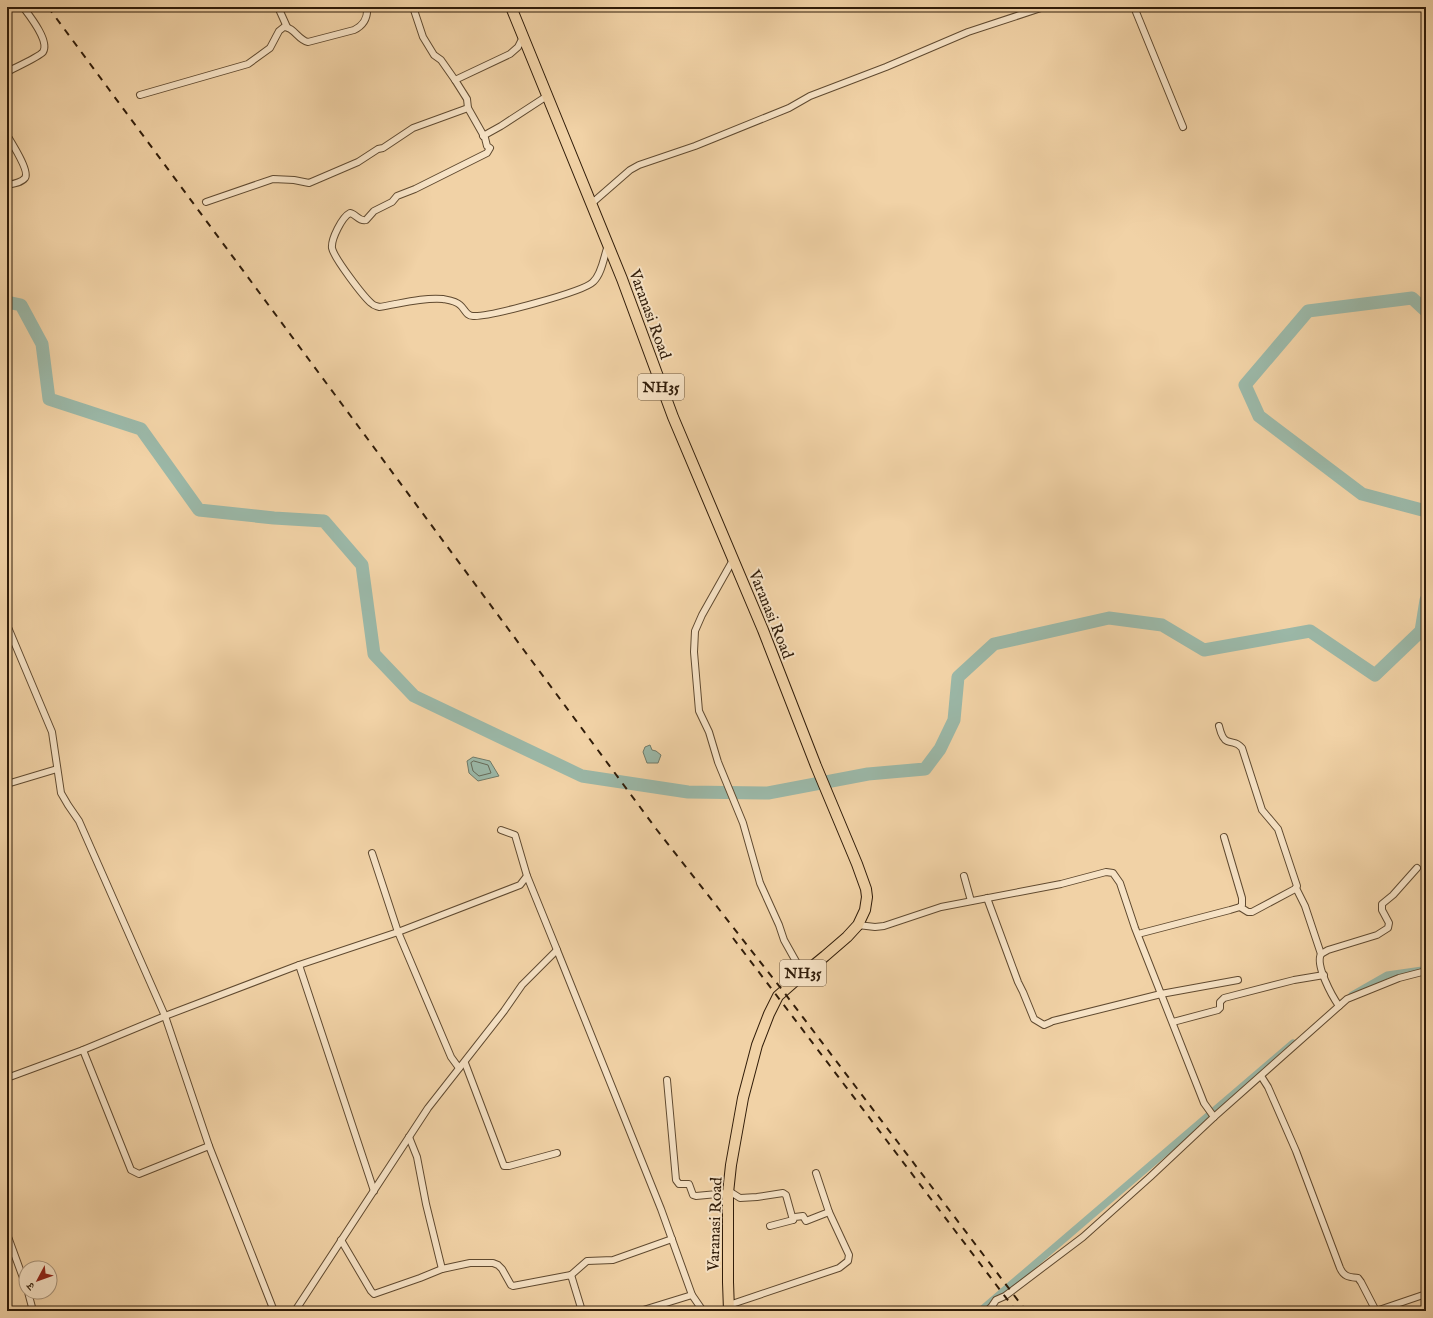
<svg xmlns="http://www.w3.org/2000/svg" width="1433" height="1318" viewBox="0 0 1433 1318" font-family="'IM FELL English','Noto Serif Devanagari',serif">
<rect width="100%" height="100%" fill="#f1d2a6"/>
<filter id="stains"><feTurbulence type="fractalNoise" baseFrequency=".005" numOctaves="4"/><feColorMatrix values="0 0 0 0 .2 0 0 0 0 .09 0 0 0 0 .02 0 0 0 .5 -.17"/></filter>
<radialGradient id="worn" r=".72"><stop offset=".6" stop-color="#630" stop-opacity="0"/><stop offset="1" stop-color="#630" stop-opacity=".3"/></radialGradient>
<g fill="#9bb8a8" stroke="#707a68">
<polygon points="650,745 652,750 656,751 661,755 658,763 647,763 643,752 645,747"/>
<polygon points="473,757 490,761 499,776 478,781 469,773 467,761"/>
</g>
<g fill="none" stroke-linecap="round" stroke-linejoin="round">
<polygon stroke="#666a58" stroke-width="1" points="474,761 488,765 491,773 479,776 473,771 471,763"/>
<g stroke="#9bb8a8" stroke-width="7">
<polyline points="1352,995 1387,975 1422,970"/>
<polyline points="980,1311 1293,1043"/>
</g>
<g stroke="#9bb8a8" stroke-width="13">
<polyline points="7,302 21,305 42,344 49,399 141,429 199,510 274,518 324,521 362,565 374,654 414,696 582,776 688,792 768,793 868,774 925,769 940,749 954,720 958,677 994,644 1109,618 1162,625 1204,650 1310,631 1375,675 1421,631 1426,600"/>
<polyline points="1426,311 1412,298 1308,311 1245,385 1259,416 1362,494 1426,511"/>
</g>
<defs>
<g id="minor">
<polyline points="278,7 287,27"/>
<path d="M413,7L423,37L434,55L441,60L455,80L467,99L468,108L485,138L487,146L490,148L487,153L415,189L397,196L392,202L374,211L366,220C359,222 356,214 350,213C342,217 331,239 332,248C334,258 363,296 371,303C374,306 376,306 379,307C399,304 423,297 443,299C448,300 456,301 460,305C465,309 466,316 473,316C489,317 583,292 593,282C602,274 604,256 608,245"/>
<polyline points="1134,7 1183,127"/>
<path d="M7,72C14,68 39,57 43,52C50,41 29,15 23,7"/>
<polyline points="455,80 510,54 518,47 523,37"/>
<path d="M140,95L248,64L270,48L279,31L284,27C294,27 298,40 308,42L354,30C364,25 368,18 367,7"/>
<path d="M7,135C11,142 30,171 25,178C21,183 13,184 7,185"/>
<polyline points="483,136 501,126 547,96"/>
<polyline points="206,202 273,179 294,180 309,183 358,162 378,149 383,148 413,128 468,108"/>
<polyline points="591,204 630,170 639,165 695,146 789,108 810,96 886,67 968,32 1044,7"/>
<polyline points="733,560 702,615 695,631 694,652 699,711 709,732 718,762 743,823 760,883 779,925 784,940 803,974"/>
<polyline points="7,625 52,732 61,793 68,805 79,821 165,1016 209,1146 274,1311"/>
<path d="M1219,726C1220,730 1222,739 1227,741C1234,744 1236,741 1242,748L1262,810L1278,829L1297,886L1295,889L1252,912H1248L1240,907"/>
<polyline points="7,784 57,769"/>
<polyline points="501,830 515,835 527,876"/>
<polyline points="372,853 398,932 451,1057 459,1068"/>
<polyline points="964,876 971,901"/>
<polyline points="1296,888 1305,906 1321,954"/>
<polyline points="987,898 1018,982 1023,992 1034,1019 1044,1025 1051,1022"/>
<polyline points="858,925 875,927 884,926 941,907 1061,884 1106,872 1113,873 1120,883 1135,928 1204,1103 1214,1117 1347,999 1399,978 1426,971"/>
<polyline points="1138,934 1230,910 1240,907 1242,905 1242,898 1224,837"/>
<polyline points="299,965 374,1191"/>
<path d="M1339,1006C1332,996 1315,965 1321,954L1328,950L1377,935L1388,928L1389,923L1382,910V904L1393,895L1417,868"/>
<polyline points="1053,1021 1161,994 1238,980"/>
<polyline points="1173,1022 1218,1010 1220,1008 1220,1002 1224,998 1294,980 1324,975"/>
<polyline points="83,1050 131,1170 139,1174 209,1146"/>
<polyline points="465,1063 504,1166 509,1166 557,1153"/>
<path d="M1261,1076L1268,1087L1296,1151L1340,1268C1344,1277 1349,1277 1358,1278L1361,1282L1376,1311"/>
<polyline points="7,1078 83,1050 165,1016 299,965 398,932 520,885 527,876 557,950"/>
<polyline points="667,1080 676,1180 679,1184 689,1184 693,1195 696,1196 728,1193"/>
<polyline points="409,1137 417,1157 426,1204 442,1269"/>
<polyline points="729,1191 740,1198 757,1197 783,1193 786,1195 793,1220"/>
<polyline points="770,1226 793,1220 795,1217 803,1216 806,1221 829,1212"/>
<polyline points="7,1234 26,1286"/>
<polyline points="341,1240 371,1291 374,1294 420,1278 442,1269 470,1263 493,1263 498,1265 502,1269 511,1285 513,1286 571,1275 582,1311"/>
<polyline points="571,1275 587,1261 613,1260 672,1239"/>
<polyline points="28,1292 33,1311"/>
<polyline points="729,1305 839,1268 848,1261 849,1255 829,1212 816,1173"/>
<polyline points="295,1311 428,1108 504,1011 522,985 557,950 661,1209 692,1295 703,1311"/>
<polyline points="640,1311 692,1295"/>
<polyline points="987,1311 992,1306 996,1300 1005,1296 1083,1237 1150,1177 1214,1117"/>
<polyline points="1376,1311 1426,1294"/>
</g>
<polyline id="trunk" points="511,7 622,279 673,417 763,630 816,766 857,864 866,889 867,897 865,910 858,925 847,937 825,956 803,974 778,996 769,1014 757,1045 743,1098 731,1165 728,1193 728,1282 729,1311"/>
</defs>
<use href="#minor" stroke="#604a30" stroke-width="8"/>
<use href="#trunk" stroke="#301c09" stroke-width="12"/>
<use href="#minor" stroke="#f6e2c5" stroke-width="6"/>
<use href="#trunk" stroke="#f1d2a6" stroke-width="10"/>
<g stroke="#301c09" stroke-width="2" stroke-dasharray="7 7" stroke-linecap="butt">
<polyline points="48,7 657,830 783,991 1026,1311"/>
<polyline points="733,938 1016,1311"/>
</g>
</g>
<g text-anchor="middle" stroke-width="4" stroke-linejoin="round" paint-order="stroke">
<g fill="#f6e2c5" stroke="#6b5741" stroke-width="1">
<rect x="638" y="374" width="46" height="26" rx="3"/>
<rect x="780" y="960" width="46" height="26" rx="3"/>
</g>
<g font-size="15" font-weight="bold" fill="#301c09">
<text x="661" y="392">NH35</text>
<text x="803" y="978">NH35</text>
</g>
<g font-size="16" fill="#301c09" stroke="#f6e2c5">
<text transform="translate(651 314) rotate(70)" y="6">Varanasi Road</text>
<text transform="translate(772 614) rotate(68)" y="6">Varanasi Road</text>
<text transform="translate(714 1224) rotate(-88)" y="6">Varanasi Road</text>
</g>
</g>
<rect width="1433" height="1318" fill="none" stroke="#f1d2a6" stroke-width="24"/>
<rect x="8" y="8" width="1417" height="1302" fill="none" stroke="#301c09" stroke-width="2"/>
<rect x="12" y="12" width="1409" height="1294" fill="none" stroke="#301c09"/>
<g transform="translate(38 1280) rotate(229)"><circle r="19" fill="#f6e2c5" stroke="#a7937a"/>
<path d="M0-3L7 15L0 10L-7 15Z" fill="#8f2418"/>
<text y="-6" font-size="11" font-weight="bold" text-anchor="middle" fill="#301c09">उ</text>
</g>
<rect width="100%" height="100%" filter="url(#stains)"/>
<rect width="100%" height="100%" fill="url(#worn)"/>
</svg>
